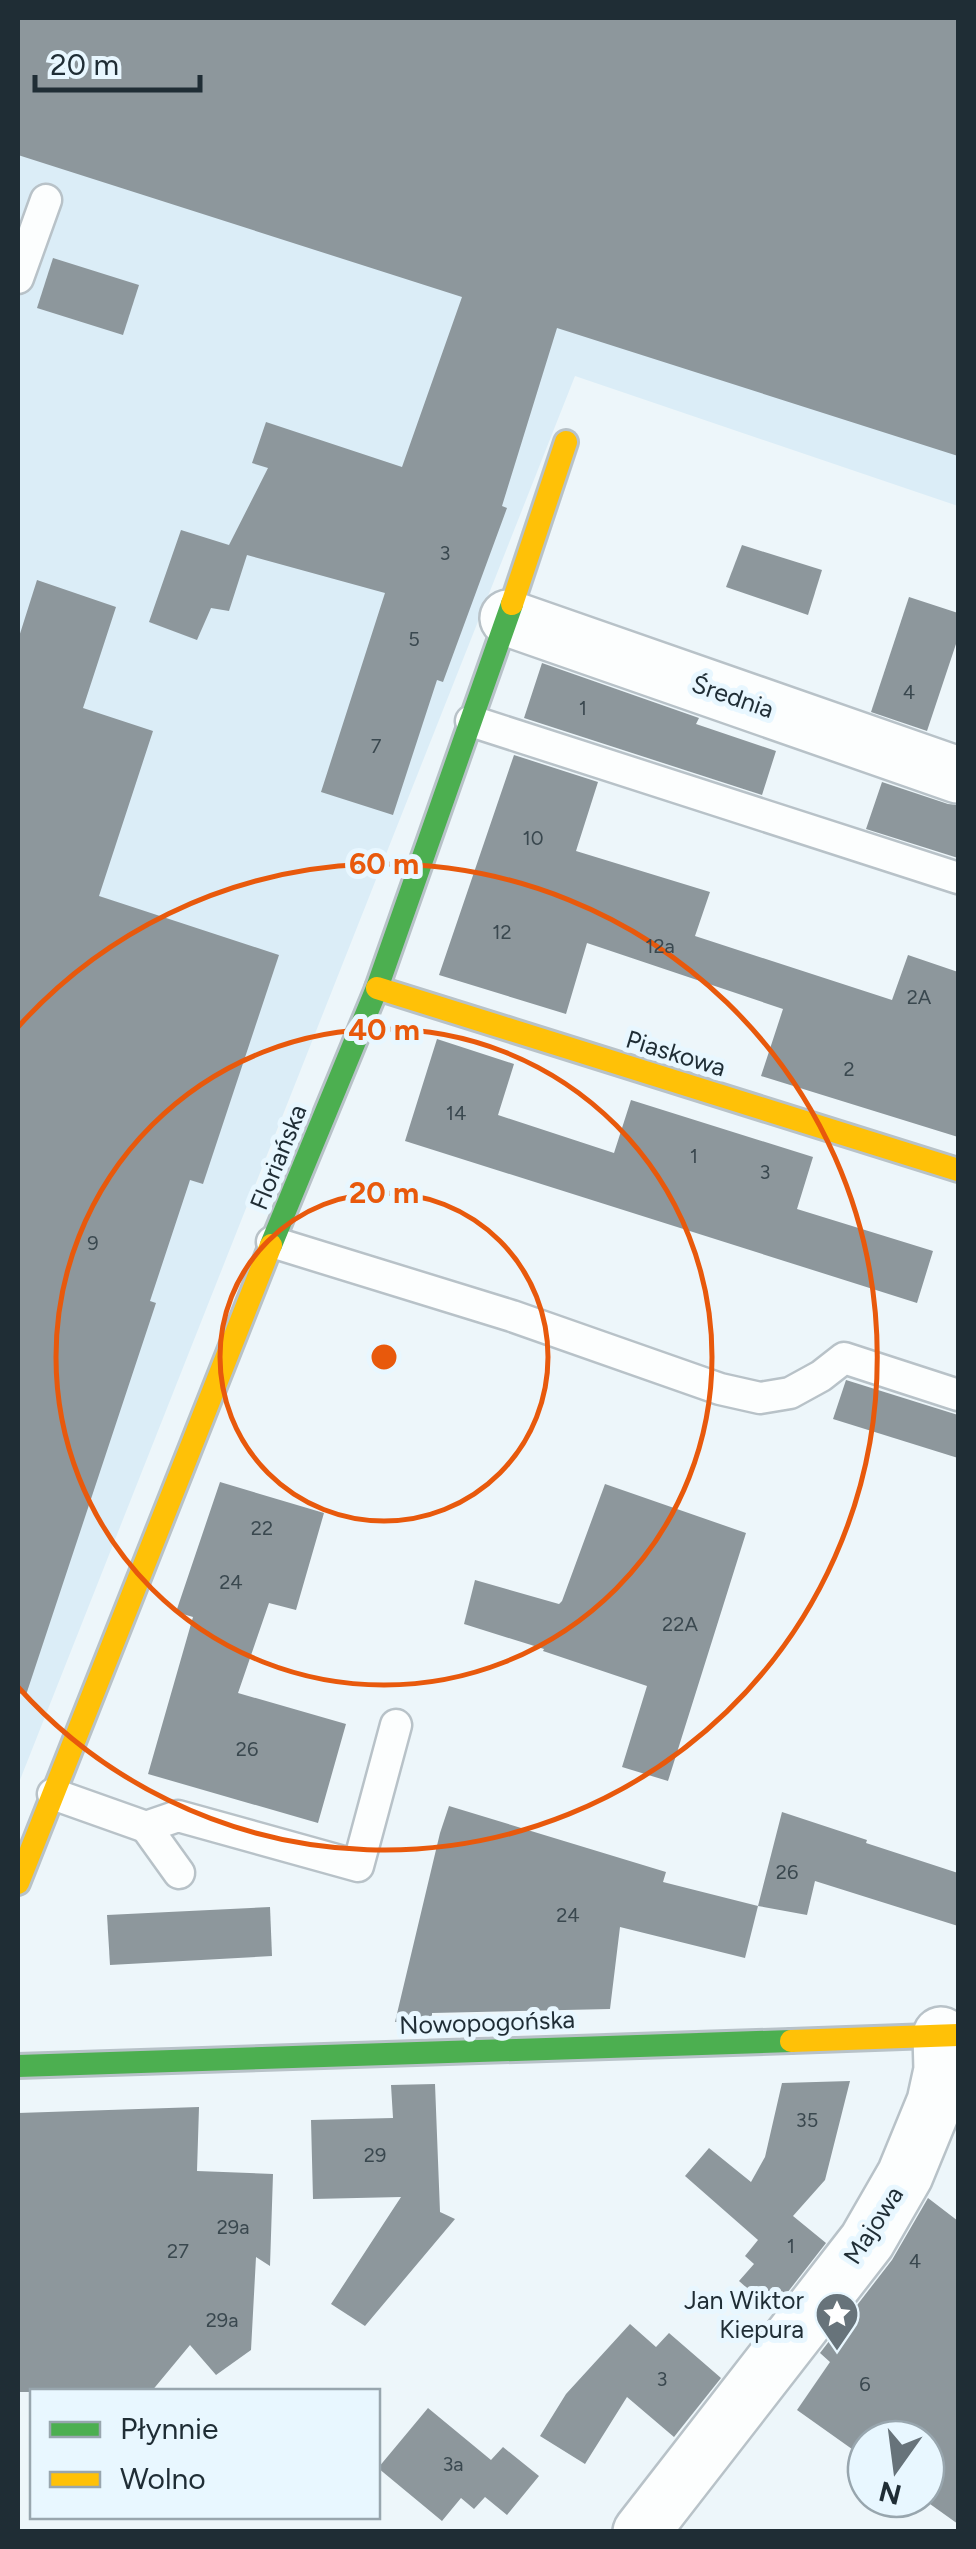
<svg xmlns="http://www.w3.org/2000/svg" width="976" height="2549" viewBox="0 0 976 2549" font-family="Figtree,sans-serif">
<rect width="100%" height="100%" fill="#edf6fa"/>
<polygon fill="#dbedf7" points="18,18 958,18 958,506 575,376 18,1785"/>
<g fill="#8d979c">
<polygon points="18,18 958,18 958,456 557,328 502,506 507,508 443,682 437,680 393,815 321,792 385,593 247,555 229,611 211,608 197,640 149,622 181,530 229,545 268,468 252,463 266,422 402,467 462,297 18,155"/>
<polygon points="53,258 139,285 123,335 37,308"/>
<polygon points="742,545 822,570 808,615 726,587"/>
<polygon points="37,580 116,607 83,708 153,731 99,896 279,955 203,1184 190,1180 150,1301 156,1303 26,1695 18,1693 18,640"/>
<polygon points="909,597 958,613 958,638 927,731 871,712"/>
<polygon points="542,663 699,718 696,724 776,751 762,795 524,718"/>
<polygon points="514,755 598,782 576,851 710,892 695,936 892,1000 908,955 958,972 958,1137 761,1076 783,1009 587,943 566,1014 439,975"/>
<polygon points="882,782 948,804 958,805 958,858 866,829"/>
<polygon points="437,1039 514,1064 498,1115 614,1153 631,1100 813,1157 797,1209 933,1251 917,1303 405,1141"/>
<polygon points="846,1380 958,1415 958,1458 833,1419"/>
<polygon points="220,1482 324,1513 296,1610 269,1603 238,1693 346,1724 318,1823 148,1774 193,1617 176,1612"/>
<polygon points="605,1484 746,1533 668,1781 622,1767 647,1686 543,1651 544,1649 464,1624 475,1580 559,1604 562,1601"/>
<polygon points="449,1806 666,1872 663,1882 758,1906 782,1812 867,1840 866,1843 958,1873 958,1926 815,1881 807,1915 758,1906 745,1958 620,1927 610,2009 432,2013 432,2021 395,2022 440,1833"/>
<polygon points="270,1907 272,1956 110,1965 107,1915"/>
<polygon points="850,2081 825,2180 793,2216 826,2243 773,2311 739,2281 754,2264 745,2256 758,2240 685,2176 709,2148 751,2182 765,2157 782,2083"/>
<polygon points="435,2084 440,2212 455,2219 365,2326 331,2304 401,2197 313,2199 311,2120 393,2118 391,2085"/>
<polygon points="199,2107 197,2171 273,2174 270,2266 256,2257 251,2350 216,2375 190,2345 151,2392 18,2392 18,2113"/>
<polygon points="928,2198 958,2221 958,2524 923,2499 926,2499 926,2439 866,2439 866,2459 797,2410 830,2362 820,2353 892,2260"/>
<polygon points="630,2324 656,2347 669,2333 721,2378 674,2437 627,2397 585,2464 540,2436 566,2394"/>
<polygon points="428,2408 491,2460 503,2447 539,2476 507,2515 485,2497 474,2509 461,2498 442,2521 378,2468"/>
</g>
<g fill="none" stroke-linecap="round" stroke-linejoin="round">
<defs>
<g id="lane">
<polyline points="18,278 46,200"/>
<polyline points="471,721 958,878"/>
<polyline points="272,1242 512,1316 720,1389 760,1398 790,1393 821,1376 844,1358 958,1395"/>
<polyline points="53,1794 146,1827 178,1816 358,1866 396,1725"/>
<polyline points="146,1827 179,1873"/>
</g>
<g id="street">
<polyline points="508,618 958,775"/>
<polyline points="641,2532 867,2241 905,2175 935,2102 942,2070 941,2035"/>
</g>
<g id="fast">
<polyline points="271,1245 377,988 512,604"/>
<polyline points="18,2066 791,2041"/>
</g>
<g id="slow">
<polyline points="512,604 566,442"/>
<polyline points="377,988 958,1170"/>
<polyline points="18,1883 271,1245"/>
<polyline points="791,2041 958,2035"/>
</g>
</defs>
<use href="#lane" stroke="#b8c2c8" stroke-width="35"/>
<use href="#street" stroke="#b8c2c8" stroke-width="60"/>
<use href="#fast" stroke="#b8c2c8" stroke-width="28"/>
<use href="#slow" stroke="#b8c2c8" stroke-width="28"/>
<use href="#lane" stroke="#fcfefe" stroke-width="30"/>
<use href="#street" stroke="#fcfefe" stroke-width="55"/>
<use href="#fast" stroke="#4caf50" stroke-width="22"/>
<use href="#slow" stroke="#ffc107" stroke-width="22"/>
</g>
<g fill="none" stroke="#e8590c" stroke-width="5">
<circle cx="384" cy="1357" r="164"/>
<circle cx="384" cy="1357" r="328"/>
<path d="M18 1027A493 493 0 1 1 18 1687"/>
</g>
<defs>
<symbol id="sight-pin" viewBox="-11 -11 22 30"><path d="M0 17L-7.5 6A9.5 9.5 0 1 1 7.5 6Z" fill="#67737a" stroke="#e8f7ff"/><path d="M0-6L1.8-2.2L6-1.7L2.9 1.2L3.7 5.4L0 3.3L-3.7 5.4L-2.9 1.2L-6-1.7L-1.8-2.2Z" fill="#fff"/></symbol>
</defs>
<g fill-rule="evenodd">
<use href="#sight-pin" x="812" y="2289" width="50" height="68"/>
</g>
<g text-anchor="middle" stroke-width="10" stroke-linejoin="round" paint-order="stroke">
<g font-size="20" fill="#3a484f">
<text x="445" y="560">3</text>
<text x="414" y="646">5</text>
<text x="909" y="699">4</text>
<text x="583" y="715">1</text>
<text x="376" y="753">7</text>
<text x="533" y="845">10</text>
<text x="502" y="939">12</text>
<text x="660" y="953">12a</text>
<text x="919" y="1004">2A</text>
<text x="849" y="1076">2</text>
<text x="456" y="1120">14</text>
<text x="694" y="1163">1</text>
<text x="765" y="1179">3</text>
<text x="93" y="1250">9</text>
<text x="262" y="1535">22</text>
<text x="231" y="1589">24</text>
<text x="680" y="1631">22A</text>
<text x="247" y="1756">26</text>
<text x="787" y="1879">26</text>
<text x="568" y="1922">24</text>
<text x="807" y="2127">35</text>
<text x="375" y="2162">29</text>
<text x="233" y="2234">29a</text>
<text x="791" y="2253">1</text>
<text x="178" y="2258">27</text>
<text x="915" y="2268">4</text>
<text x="222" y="2327">29a</text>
<text x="662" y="2386">3</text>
<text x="865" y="2391">6</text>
<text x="453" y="2471">3a</text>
</g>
<g font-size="25" fill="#1f2d35" stroke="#e8f7ff">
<text transform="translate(733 696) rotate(19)" y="9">Średnia</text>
<text transform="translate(676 1053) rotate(17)" y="9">Piaskowa</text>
<text transform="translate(278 1157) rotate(-68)" y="9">Floriańska</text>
<text transform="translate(487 2022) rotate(-2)" y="9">Nowopogońska</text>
<text transform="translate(873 2225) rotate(-57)" y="9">Majowa</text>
</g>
<g font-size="25" fill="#1f2d35" stroke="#e8f7ff" text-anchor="end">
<text x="804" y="2309">Jan Wiktor<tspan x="804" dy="29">Kiepura</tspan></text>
</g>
</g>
<circle cx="384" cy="1357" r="15" fill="#e8590c" stroke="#e8f7ff" stroke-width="5"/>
<g font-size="30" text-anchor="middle" font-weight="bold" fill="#e8590c" stroke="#e8f7ff" stroke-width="10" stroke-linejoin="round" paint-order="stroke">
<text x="384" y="874">60 m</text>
<text x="384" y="1040">40 m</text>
<text x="384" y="1203">20 m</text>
</g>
<rect width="976" height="2549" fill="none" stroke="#1f2d35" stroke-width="40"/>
<rect x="30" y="2389" width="350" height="130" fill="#e8f7ff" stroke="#98a6ae" stroke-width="2.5"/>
<rect x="50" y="2422" width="50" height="15" fill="#4caf50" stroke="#98a6ae" stroke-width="2.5"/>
<text x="120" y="2439" font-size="30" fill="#1f2d35">Płynnie</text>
<rect x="50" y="2472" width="50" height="15" fill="#ffc107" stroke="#98a6ae" stroke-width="2.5"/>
<text x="120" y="2489" font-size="30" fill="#1f2d35">Wolno</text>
<g transform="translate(896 2469) rotate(194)"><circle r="48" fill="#e8f7ff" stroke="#98a6ae" stroke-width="2.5"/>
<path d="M0-8L18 38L0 25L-18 38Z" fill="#67737a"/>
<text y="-15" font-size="28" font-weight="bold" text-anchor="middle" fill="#1f2d35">N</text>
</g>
<path d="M35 75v15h165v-15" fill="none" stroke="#1f2d35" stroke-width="5"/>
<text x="50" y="75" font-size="30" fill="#1f2d35" stroke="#e8f7ff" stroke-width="8" paint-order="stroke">20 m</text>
</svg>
